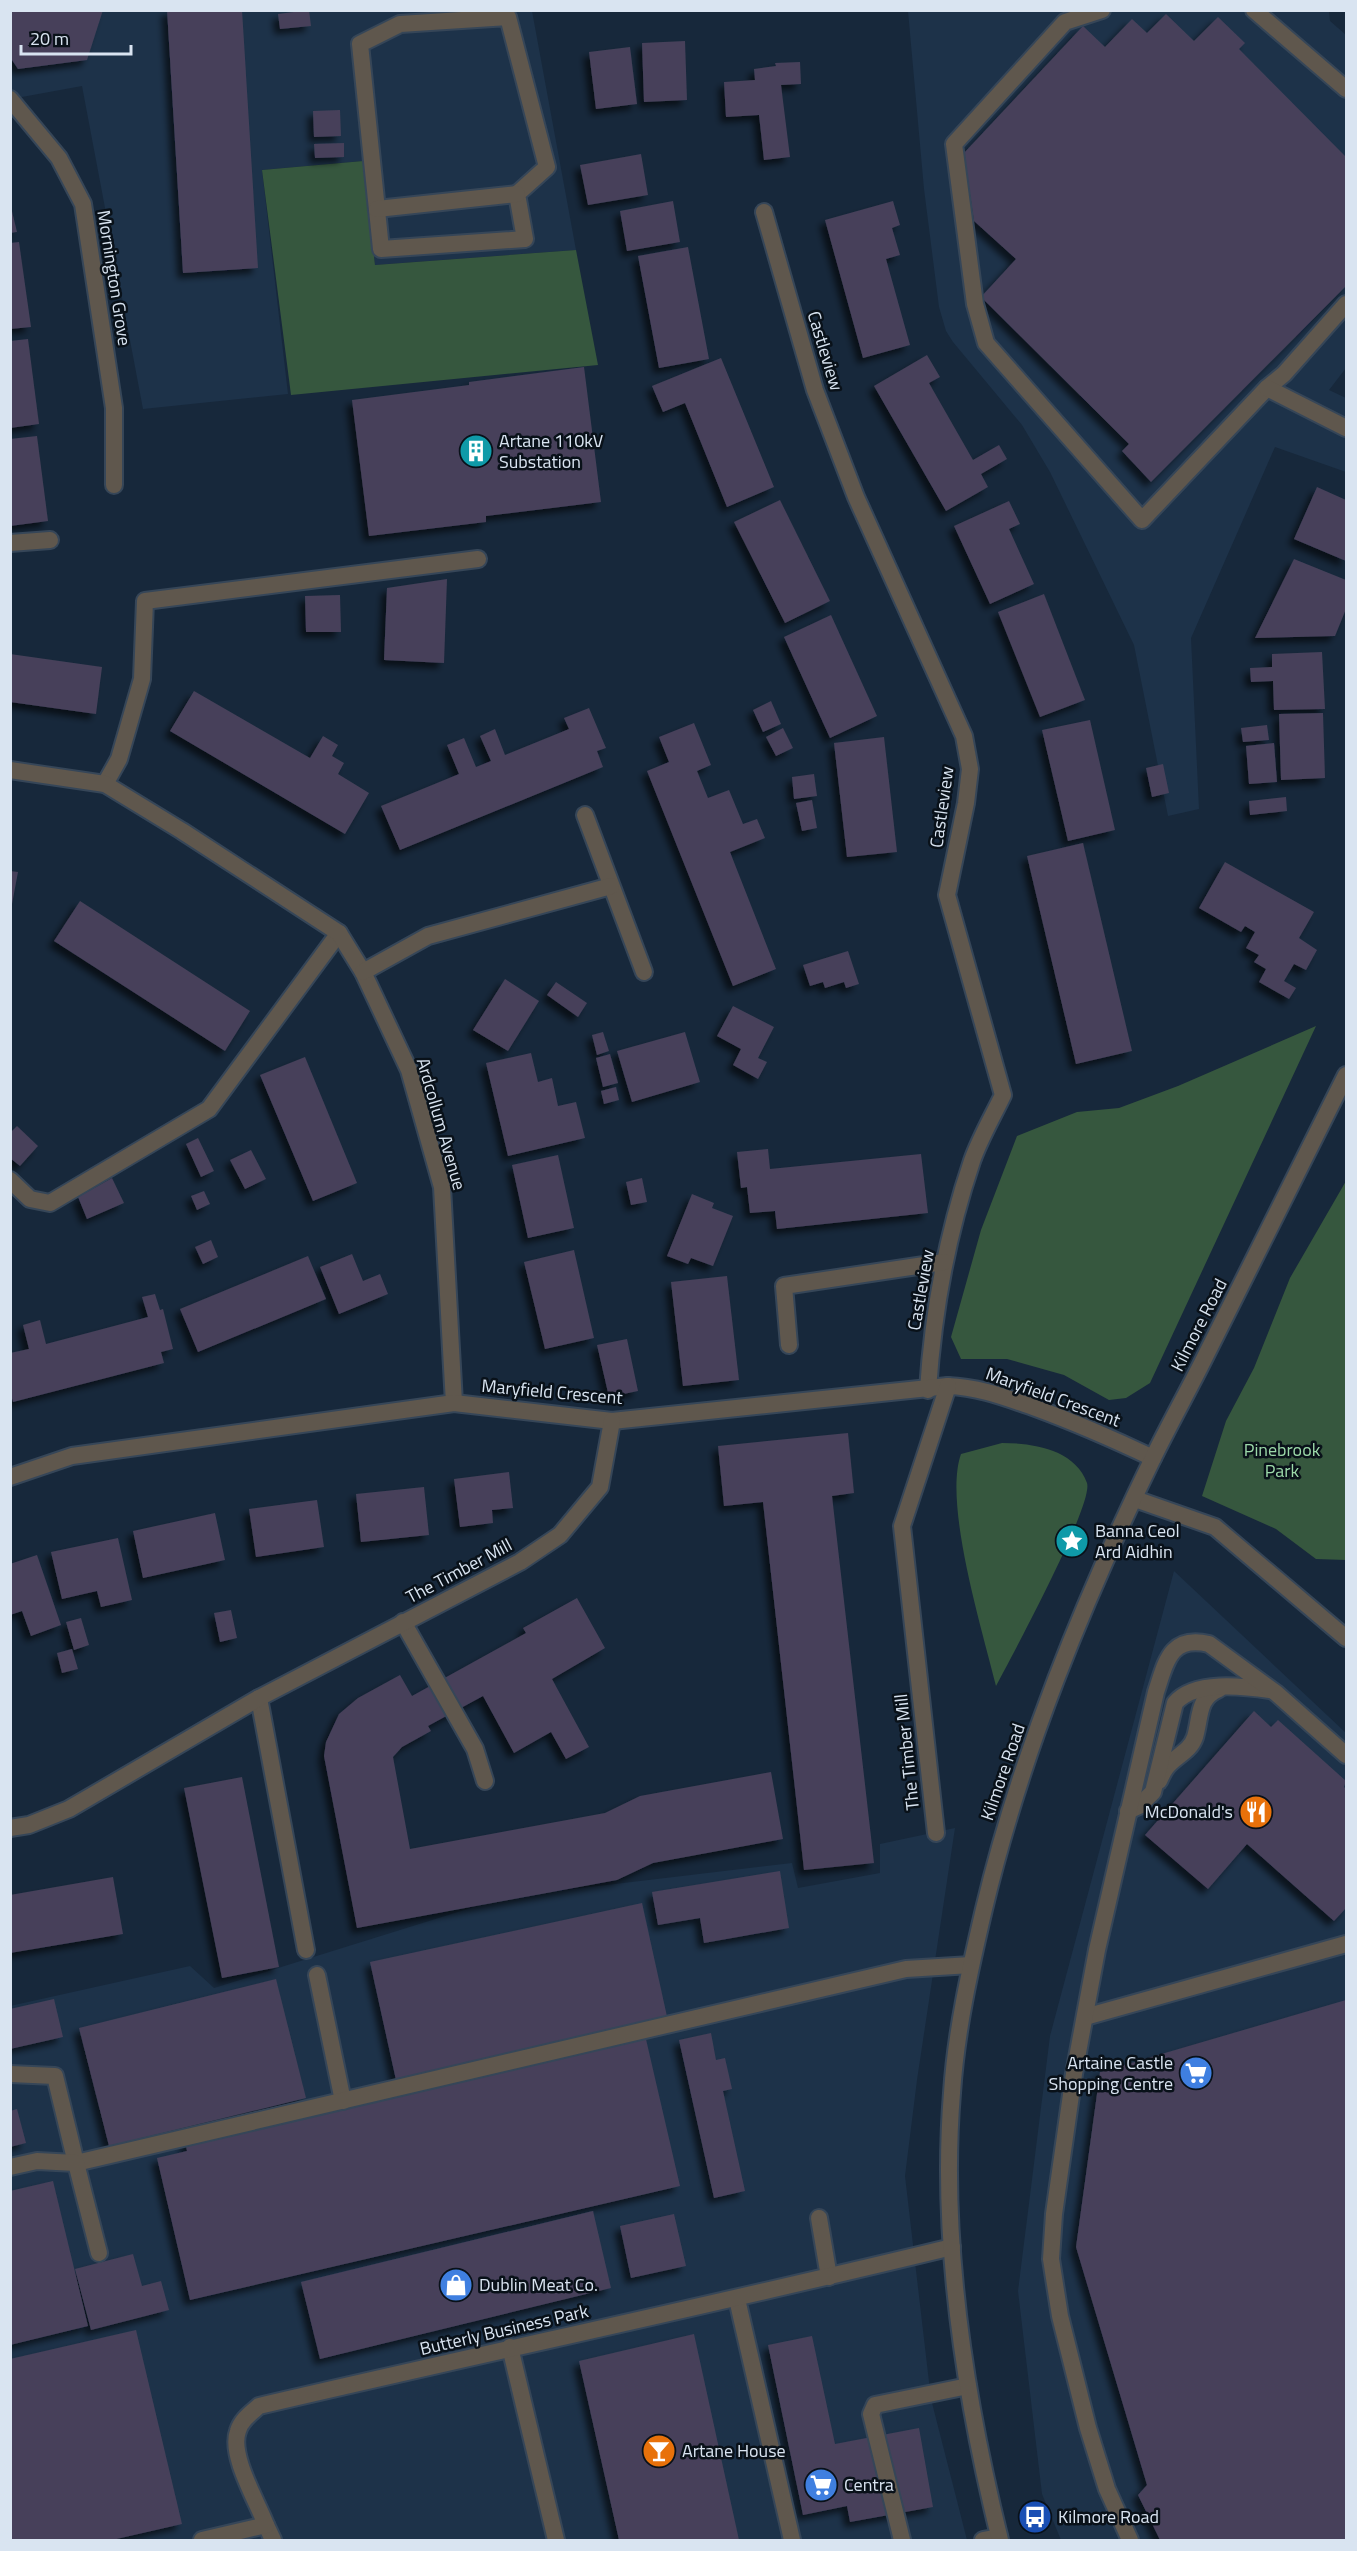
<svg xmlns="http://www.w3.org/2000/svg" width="1357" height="2551" viewBox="0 0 1357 2551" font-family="'Titillium Web',sans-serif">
<defs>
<filter id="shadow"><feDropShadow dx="-5.5" dy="5.5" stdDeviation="3" flood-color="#0009"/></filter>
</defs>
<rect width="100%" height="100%" fill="#17283b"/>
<g fill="#1d3249">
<polygon points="11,11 532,11 576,250 375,265 363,161 262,170 288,394 143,409 82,86 11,99"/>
<polygon points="908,11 1329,11 1330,21 1346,35 1346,368 1329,390 1346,398 1346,472 1275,447 1191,638 1199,809 1168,816 1134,645 1050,472 1022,425 953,342 946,331 939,307 924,189"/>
<polygon points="1174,1571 1346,1733 1346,2540 1061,2540 1042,2494 1018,2291 1050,2036"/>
<polygon points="955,1828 917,2080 905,2176 931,2399 967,2540 11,2540 10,2006 190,1966 214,1988 506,1897 792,1863 798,1888 880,1873 880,1844"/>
</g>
<g fill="#36573e">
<polygon points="363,161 375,265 576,250 598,365 291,395 262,170"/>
<polygon points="1316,1026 1150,1383 1126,1398 1109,1400 1064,1375 1007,1359 961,1359 951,1337 981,1230 1017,1136 1077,1112 1119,1108 1178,1086"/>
<polygon points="1346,1181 1346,1560 1316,1559 1276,1529 1202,1496 1226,1421 1254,1368 1290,1278"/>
<path d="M1002,1443C1032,1443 1075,1449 1087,1483C1094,1504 1011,1658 996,1686C983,1632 943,1504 961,1454Z"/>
</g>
<g fill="#46415a" filter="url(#shadow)">
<polygon points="10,10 103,10 87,60 18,69 10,57"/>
<polygon points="167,10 242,10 258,268 183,273"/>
<polygon points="309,10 311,26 280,29 278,14"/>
<polygon points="1166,14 1194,41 1218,17 1245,43 1239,49 1346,157 1346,286 1151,482 1122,451 1129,444 981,297 1016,259 974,221 964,153 1083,26 1105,47 1132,19 1147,33"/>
<polygon points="685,41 687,100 644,102 642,43"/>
<polygon points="630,47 637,104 596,109 589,52"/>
<polygon points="800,62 801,84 781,85 790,157 764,160 759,115 726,117 724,82 755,80 754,69 776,66 775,63"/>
<polygon points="340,110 341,136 314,137 313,111"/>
<polygon points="344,143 344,157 315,158 314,144"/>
<polygon points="641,154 648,195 588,205 580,165"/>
<polygon points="673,201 680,242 627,251 620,211"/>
<polygon points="893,201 900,225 892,228 900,255 886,259 910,345 863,358 825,220"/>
<polygon points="10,203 17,232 10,233"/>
<polygon points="19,242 31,327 10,329 10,243"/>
<polygon points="688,247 709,359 659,368 638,256"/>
<polygon points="28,339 39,424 10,428 10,341"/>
<polygon points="927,355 940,377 929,383 973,460 999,445 1007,459 981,474 988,487 946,511 874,386"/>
<polygon points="721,358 774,487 727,507 685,403 663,412 652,386"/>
<polygon points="584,367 601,502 486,516 486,522 369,536 352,400 469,385 469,382"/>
<polygon points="37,436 48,521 10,526 10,439"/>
<polygon points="1317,487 1346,500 1346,561 1294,539"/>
<polygon points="780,500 830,601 785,623 734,522"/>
<polygon points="1009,501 1020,524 1009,529 1034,584 990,604 954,526"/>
<polygon points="1294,559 1346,580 1346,609 1335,636 1255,638"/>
<polygon points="447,579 444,663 384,660 387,588"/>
<polygon points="1044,594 1085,700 1040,717 998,612"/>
<polygon points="340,595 341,632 306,632 305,596"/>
<polygon points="831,615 877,716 830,738 784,637"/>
<polygon points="1322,652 1325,709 1274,710 1273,681 1251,682 1250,668 1272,667 1272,654"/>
<polygon points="10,654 102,667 96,714 10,702"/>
<polygon points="194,691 310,758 323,736 338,745 332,756 344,763 338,774 369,793 345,834 170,731"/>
<polygon points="771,701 781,724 763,732 753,710"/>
<polygon points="589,708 606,748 597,751 603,767 400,850 381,806 459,774 447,745 464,738 476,767 491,761 480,736 495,729 505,755 569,729 564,718"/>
<polygon points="1323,713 1325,778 1281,780 1279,714"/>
<polygon points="1090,720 1115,830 1068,841 1042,730"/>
<polygon points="694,723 711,765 697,771 708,798 729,790 743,824 757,819 765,838 730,852 776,969 733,986 647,771 669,762 659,737"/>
<polygon points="1267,725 1269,740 1243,742 1241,728"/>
<polygon points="783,728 793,748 776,756 766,737"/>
<polygon points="884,737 897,852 847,857 834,743"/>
<polygon points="1274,743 1277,782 1249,784 1246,746"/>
<polygon points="1163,764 1169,793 1152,797 1146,768"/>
<polygon points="814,774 817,796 794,799 792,777"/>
<polygon points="1286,797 1287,811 1250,815 1249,801"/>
<polygon points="812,800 817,828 802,831 796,803"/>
<polygon points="1083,843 1132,1051 1076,1064 1027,856"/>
<polygon points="1225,862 1314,912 1299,938 1317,950 1306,970 1294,964 1284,981 1296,988 1289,999 1259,982 1266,969 1254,962 1259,955 1246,948 1255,932 1245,926 1241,932 1199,908"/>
<polygon points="10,871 18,872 12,904 10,903"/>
<polygon points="80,901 250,1011 225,1051 54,941"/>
<polygon points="848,951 859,984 846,988 844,982 825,988 823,982 810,986 803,965"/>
<polygon points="505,979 539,1001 508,1051 473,1030"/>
<polygon points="556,982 587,1003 578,1017 547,995"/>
<polygon points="733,1006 774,1027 758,1058 767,1062 758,1079 733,1065 741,1049 717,1036"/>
<polygon points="603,1032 609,1051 597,1055 592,1035"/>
<polygon points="685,1032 700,1082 632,1102 617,1051"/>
<polygon points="531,1053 538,1082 552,1078 558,1106 576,1102 585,1138 508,1156 486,1063"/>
<polygon points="610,1054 618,1083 603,1087 596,1058"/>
<polygon points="305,1057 357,1183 313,1201 260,1075"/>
<polygon points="616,1087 619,1100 604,1104 601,1091"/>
<polygon points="17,1126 38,1146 20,1166 10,1158 10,1133"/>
<polygon points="198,1138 214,1171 201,1177 186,1144"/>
<polygon points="768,1149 770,1169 921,1154 928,1213 777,1229 775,1211 750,1213 747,1187 741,1188 737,1152"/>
<polygon points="251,1150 266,1179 245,1189 230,1160"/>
<polygon points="558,1155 574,1228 528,1238 512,1165"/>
<polygon points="112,1178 124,1203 87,1219 78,1197"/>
<polygon points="642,1178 647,1202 631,1205 626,1182"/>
<polygon points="204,1191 210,1204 197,1210 191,1196"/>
<polygon points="692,1194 714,1203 712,1208 733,1216 713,1266 691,1258 688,1264 667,1256"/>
<polygon points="211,1240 218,1257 203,1264 195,1247"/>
<polygon points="574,1250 594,1338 545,1349 524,1262"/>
<polygon points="352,1254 363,1281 380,1274 388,1294 339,1314 320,1267"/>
<polygon points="308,1256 326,1299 198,1352 180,1309"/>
<polygon points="727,1276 739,1380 683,1386 671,1282"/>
<polygon points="155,1294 160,1310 163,1309 173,1349 161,1352 164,1363 13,1402 10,1391 10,1353 29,1349 23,1325 40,1320 46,1344 148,1317 142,1297"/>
<polygon points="627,1339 638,1391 609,1397 597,1345"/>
<polygon points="848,1433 854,1493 832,1496 874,1863 804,1870 763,1502 724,1506 718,1446"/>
<polygon points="509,1472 513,1508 492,1510 493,1523 460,1527 454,1479"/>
<polygon points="424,1487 429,1535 361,1542 356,1494"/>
<polygon points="317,1500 324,1547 256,1557 249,1509"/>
<polygon points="215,1513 225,1560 143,1578 133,1531"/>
<polygon points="118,1538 132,1600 101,1607 97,1591 62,1599 51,1552"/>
<polygon points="37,1555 61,1625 31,1636 22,1611 10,1615 10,1564"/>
<polygon points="577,1598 605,1648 552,1679 589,1747 566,1759 551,1732 514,1753 483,1696 428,1726 431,1731 402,1747 393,1757 410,1849 605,1813 640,1796 771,1772 783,1839 653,1863 617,1880 357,1928 324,1756 326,1742 339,1714 358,1698 400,1675 412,1696 526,1633 523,1628"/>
<polygon points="231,1610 237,1638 220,1642 214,1613"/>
<polygon points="81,1618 89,1645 74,1650 66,1622"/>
<polygon points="72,1649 78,1669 62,1673 57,1653"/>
<polygon points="1254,1711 1271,1727 1278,1720 1346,1781 1344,1787 1346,1789 1346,1908 1334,1921 1247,1844 1208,1889 1145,1835"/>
<polygon points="242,1777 279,1967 222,1978 184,1788"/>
<polygon points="780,1871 789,1928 704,1943 700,1918 658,1925 652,1892"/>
<polygon points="113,1877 123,1934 10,1953 10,1895"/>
<polygon points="642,1903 668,2021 396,2080 370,1962"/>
<polygon points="276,1979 306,2098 109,2146 79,2028"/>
<polygon points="54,1999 63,2037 10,2049 10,2009"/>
<polygon points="1346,2000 1346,2540 1160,2540 1138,2495 1147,2485 1076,2247 1100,2072"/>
<polygon points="711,2033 716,2060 725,2058 732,2089 723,2091 745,2191 714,2198 679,2040"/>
<polygon points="645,2035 680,2186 190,2300 157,2158 187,2151 185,2141"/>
<polygon points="17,2109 26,2143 10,2147 10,2111"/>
<polygon points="53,2181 88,2326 10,2345 10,2191"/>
<polygon points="593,2211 611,2288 320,2359 301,2282"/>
<polygon points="674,2214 686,2266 631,2278 620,2226"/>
<polygon points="133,2254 142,2286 161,2281 169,2310 91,2330 75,2269"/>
<polygon points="136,2330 182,2524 112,2540 10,2540 10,2359"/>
<polygon points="694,2334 739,2540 619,2540 579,2361"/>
<polygon points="812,2336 835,2444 919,2428 933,2507 850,2522 847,2506 803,2515 768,2345"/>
</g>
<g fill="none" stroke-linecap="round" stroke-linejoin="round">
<defs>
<g id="service">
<polyline points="1102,10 1065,22 954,144 975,304 986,343 1142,520 1267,388 1284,374 1346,304"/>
<polyline points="1254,10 1346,89"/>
<polygon points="508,17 547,167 517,194 525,239 381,249 360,44 400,24"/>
<polyline points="377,209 517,194"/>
<polyline points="1267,388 1346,428"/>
<polyline points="10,543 50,540"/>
<polyline points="105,784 119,759 142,679 145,601 478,559"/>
<polyline points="10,1180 30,1199 50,1203 209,1109 339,933"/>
<polyline points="403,1622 475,1749 485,1781"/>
<path d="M1159,1781C1161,1777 1163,1772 1166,1768C1175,1756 1190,1752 1195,1737C1201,1717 1197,1698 1219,1689"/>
<path d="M1128,1811L1139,1806L1153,1792L1175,1703C1194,1680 1243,1686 1270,1690"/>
<polyline points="317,1975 343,2101"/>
<polyline points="1085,2017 1346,1944"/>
<polyline points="10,2074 55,2076 76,2163 906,1969 971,1965"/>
<polyline points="10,2167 37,2161 76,2163 99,2253"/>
<polyline points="819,2218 829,2277"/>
<polyline points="737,2299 792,2540"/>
<polyline points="510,2347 556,2540"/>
<polyline points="266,2525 273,2540"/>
<path d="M202,2540L266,2525C257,2501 229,2455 238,2431C241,2420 251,2413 259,2406C490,2352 722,2303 952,2247"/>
<polyline points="902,2540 871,2414 875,2405 968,2386"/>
<polyline points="983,2540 999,2537"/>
<path d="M1130,2540L1107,2489L1088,2428L1060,2316L1051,2259L1054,2214L1074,2074L1097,1950L1156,1692C1166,1662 1170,1635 1209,1644L1276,1693L1346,1755"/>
</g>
<g id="minor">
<polyline points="10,99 59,158 83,204 114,408 114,485"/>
<path d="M764,212L815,390L856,497L964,736L970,769L966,803L947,895L1003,1095C993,1116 980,1138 972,1161C947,1235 933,1312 928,1390"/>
<polyline points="10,770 105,784 182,831 339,933 363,972 409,1070 442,1187 454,1403"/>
<polyline points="585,815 644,972"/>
<polyline points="363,972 428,936 611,886"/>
<polyline points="789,1345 784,1286 944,1262"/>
<path d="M10,1477L72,1456L454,1403L612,1421L948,1386C978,1387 1004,1397 1033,1407C1074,1422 1113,1439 1153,1458"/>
<polyline points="1135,1499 1215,1527 1346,1638"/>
<polyline points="259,1698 306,1950"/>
<polyline points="10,1828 29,1825 69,1809 259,1698 520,1562 560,1535 600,1487 612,1421"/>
<polyline points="936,1833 902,1526 948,1386"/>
</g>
<path id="tertiary" d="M1000,2540C965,2398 940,2240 952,2093C956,2031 970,1969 984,1909C1021,1753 1083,1602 1153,1458C1169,1425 1187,1393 1203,1361C1251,1266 1299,1171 1346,1075"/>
</defs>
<use href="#service" stroke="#364658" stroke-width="20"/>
<use href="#minor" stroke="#364658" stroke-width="20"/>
<use href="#tertiary" stroke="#364658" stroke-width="20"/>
<use href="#service" stroke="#5f574d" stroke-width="16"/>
<use href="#minor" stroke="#5f574d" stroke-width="16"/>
<use href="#tertiary" stroke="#5f574d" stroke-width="16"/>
</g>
<defs>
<symbol id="building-disc" viewBox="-11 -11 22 22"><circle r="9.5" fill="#0f9aa8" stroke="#091119"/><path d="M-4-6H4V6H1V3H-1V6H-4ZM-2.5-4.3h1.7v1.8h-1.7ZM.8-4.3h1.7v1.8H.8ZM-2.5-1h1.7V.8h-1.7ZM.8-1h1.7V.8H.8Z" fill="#fff"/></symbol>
<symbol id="sight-disc" viewBox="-11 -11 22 22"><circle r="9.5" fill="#0f9aa8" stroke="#091119"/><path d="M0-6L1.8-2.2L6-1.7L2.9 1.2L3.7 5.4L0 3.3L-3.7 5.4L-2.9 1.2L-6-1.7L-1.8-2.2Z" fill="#fff"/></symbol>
<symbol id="restaurant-disc" viewBox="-11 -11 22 22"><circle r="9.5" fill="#e8710a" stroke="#091119"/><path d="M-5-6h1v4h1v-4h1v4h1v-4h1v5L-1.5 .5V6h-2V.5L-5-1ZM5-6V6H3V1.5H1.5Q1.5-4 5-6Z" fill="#fff"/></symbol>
<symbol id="supermarket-disc" viewBox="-11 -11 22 22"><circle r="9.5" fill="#3f7fe0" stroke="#091119"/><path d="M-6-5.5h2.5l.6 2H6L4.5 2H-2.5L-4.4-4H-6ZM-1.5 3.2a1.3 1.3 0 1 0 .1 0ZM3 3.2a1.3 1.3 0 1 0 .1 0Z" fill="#fff"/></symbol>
<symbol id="shop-disc" viewBox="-11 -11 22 22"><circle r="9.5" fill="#3f7fe0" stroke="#091119"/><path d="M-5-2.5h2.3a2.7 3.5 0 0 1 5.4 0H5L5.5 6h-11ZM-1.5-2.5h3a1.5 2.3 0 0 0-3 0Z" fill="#fff"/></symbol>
<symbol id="bar-disc" viewBox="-11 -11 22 22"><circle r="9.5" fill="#e8710a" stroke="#091119"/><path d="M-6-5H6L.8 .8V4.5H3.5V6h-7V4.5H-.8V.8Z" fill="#fff"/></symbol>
<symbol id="bus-disc" viewBox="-11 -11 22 22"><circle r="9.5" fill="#1a4fb4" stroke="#091119"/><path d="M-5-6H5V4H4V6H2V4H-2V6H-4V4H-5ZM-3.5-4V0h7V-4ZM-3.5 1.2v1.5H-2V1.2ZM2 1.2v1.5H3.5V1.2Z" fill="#fff"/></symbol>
</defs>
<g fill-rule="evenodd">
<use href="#building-disc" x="457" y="432" width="38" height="38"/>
<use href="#sight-disc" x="1053" y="1522" width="38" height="38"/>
<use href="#restaurant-disc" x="1237" y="1793" width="38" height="38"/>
<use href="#supermarket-disc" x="1177" y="2054" width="38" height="38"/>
<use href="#shop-disc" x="437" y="2266" width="38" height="38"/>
<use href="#bar-disc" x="640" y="2432" width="38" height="38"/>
<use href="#supermarket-disc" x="802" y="2466" width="38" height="38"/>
<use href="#bus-disc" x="1016" y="2498" width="38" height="38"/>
</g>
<g text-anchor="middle" stroke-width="5" stroke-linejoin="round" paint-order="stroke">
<g font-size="18" fill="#d9e4f1" stroke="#091119">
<text transform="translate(114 278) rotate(81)" y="6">Mornington Grove</text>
<text transform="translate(825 351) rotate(73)" y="6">Castleview</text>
<text transform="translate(942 807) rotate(-82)" y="6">Castleview</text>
<text transform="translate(441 1124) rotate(74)" y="6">Ardcollum Avenue</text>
<text transform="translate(921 1290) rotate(-80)" y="6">Castleview</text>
<text transform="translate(1199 1325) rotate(-63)" y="6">Kilmore Road</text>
<text transform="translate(552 1392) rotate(5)" y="6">Maryfield Crescent</text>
<text transform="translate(1053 1397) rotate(20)" y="6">Maryfield Crescent</text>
<text transform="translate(459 1571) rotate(-28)" y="6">The Timber Mill</text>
<text transform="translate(907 1752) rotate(-96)" y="6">The Timber Mill</text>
<text transform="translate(1003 1772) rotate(-71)" y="6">Kilmore Road</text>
<text transform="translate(504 2330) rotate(-13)" y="6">Butterly Business Park</text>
</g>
<g font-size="18" fill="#d9e4f1" stroke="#091119" text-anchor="start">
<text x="499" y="447">Artane 110kV<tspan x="499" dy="21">Substation</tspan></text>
<text x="1095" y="1537">Banna Ceol<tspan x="1095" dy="21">Ard Aidhin</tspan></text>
<text x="1233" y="1818" text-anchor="end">McDonald's</text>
<text x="1173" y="2069" text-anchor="end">Artaine Castle<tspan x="1173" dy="21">Shopping Centre</tspan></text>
<text x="479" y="2291">Dublin Meat Co.</text>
<text x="682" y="2457">Artane House</text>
<text x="844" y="2491">Centra</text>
<text x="1058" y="2523">Kilmore Road</text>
</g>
<g font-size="18" fill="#9cd9a9" stroke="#091119">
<text x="1282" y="1456">Pinebrook<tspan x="1282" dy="21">Park</tspan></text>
</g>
</g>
<rect width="1357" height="2551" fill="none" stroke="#d9e4f1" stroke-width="24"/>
<path d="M21 45v9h110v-9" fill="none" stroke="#d9e4f1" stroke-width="3"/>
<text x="30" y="45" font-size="18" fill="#d9e4f1" stroke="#091119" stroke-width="4.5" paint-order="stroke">20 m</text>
</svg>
